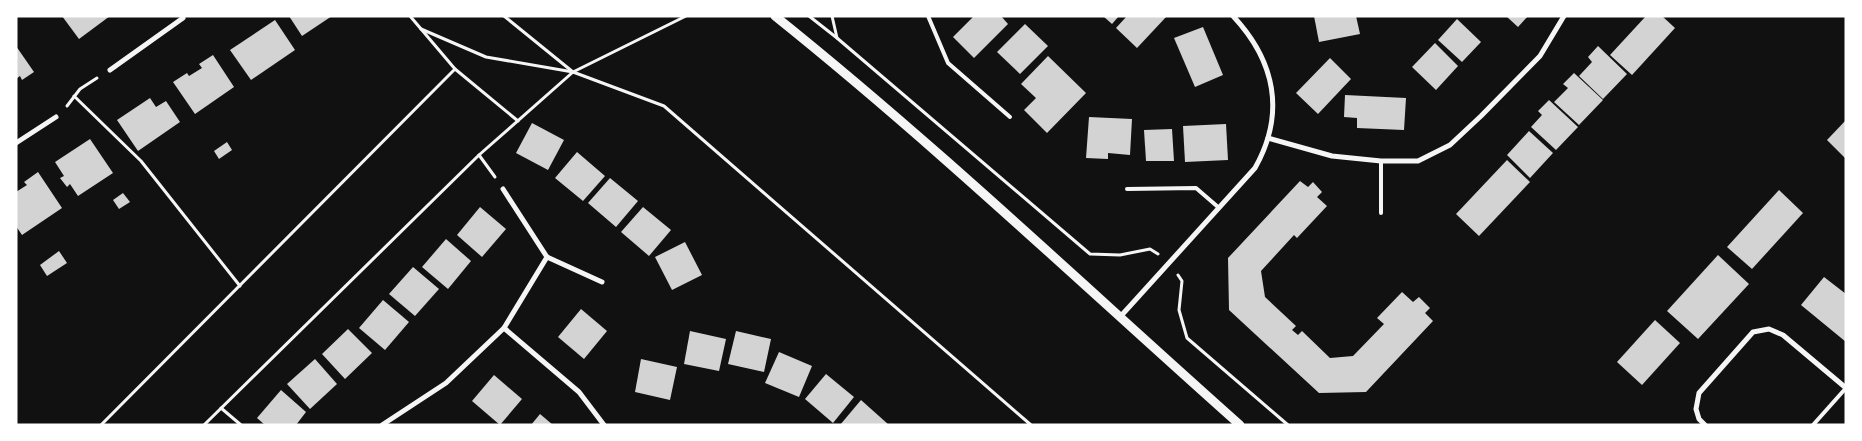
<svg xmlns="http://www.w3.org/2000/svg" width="1862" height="441" viewBox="0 0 1862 441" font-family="Poppins,sans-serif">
<rect width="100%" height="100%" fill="#111"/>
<g fill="#d3d3d3">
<polygon points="62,16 110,16 79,39"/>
<polygon points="289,16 332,16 302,36"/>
<polygon points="974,16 1001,16 1008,24 974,58 953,37"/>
<polygon points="1103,16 1119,16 1112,24"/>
<polygon points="1127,16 1167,16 1137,48 1116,28"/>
<polygon points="1314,16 1356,16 1360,34 1319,42"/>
<polygon points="1506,16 1528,16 1518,27"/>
<polygon points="1646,16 1662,16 1675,28 1632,75 1610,55"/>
<polygon points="1457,19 1481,42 1462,62 1438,40"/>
<polygon points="275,20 295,50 251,80 230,50"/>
<polygon points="1025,24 1048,46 1020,74 997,52"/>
<polygon points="1203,27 1223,75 1195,87 1174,38"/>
<polygon points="1435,43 1458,66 1436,90 1412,67"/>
<polygon points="16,46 34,72 22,80 20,76 16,79"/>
<polygon points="1598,46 1627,74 1603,99 1579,76 1592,62 1588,57"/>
<polygon points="213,55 234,87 195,114 173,82 187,73 189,76 202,68 199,64"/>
<polygon points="1048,56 1086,93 1047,133 1024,110 1036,98 1021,84"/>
<polygon points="1330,58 1351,79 1318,114 1296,93"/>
<polygon points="1574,73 1603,100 1579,125 1554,102 1568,88 1563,84"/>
<polygon points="1345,95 1406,98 1404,130 1357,128 1357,118 1344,117"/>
<polygon points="150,98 156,107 166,101 180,122 138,151 117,120"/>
<polygon points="1549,100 1578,127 1556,150 1531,127 1542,115 1538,111"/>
<polygon points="1089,117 1132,119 1130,155 1108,153 1108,159 1086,158"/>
<polygon points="1846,120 1846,159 1827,140"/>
<polygon points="532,123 564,140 548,170 516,153"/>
<polygon points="1226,124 1228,160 1185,162 1183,126"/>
<polygon points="1172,129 1174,161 1146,161 1144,130"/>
<polygon points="1529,131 1553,153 1530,178 1507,155"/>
<polygon points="90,139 113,173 78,196 70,184 67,187 60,178 64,176 55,162"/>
<polygon points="227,142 232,150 219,159 214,151"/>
<polygon points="577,152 605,176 583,201 555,178"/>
<polygon points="1507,160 1530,182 1479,236 1456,214"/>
<polygon points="38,172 62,208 22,235 16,226 16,192 27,185 24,182"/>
<polygon points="610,178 638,201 616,227 588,203"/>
<polygon points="1300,181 1308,187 1313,182 1322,192 1317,197 1327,206 1297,238 1294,235 1261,271 1265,297 1296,326 1292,330 1298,335 1302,331 1330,358 1353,356 1384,324 1377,318 1402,292 1413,302 1419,297 1430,308 1425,313 1433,321 1366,392 1319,393 1229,310 1228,258"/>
<polygon points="1779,190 1803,213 1752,269 1727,247"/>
<polygon points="123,193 130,202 119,209 113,200"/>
<polygon points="480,207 506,229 482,257 457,235"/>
<polygon points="643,207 671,230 649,256 621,232"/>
<polygon points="446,239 471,261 448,289 422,267"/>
<polygon points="685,242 702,275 672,290 655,257"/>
<polygon points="59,251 67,263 47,276 40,265"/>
<polygon points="1718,255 1749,284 1698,339 1667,311"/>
<polygon points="413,267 439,289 415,316 389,294"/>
<polygon points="1824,277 1846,294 1846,342 1801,305"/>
<polygon points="383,300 409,322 385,350 359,328"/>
<polygon points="581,309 607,331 584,359 558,337"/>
<polygon points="1655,320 1680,343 1642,385 1617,362"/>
<polygon points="348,329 372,353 345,379 322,354"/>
<polygon points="690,331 726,339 719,371 684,364"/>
<polygon points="736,331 771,339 764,372 728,364"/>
<polygon points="779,352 812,366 799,397 765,383"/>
<polygon points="315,359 337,384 310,409 287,384"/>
<polygon points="641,359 677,367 670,400 635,392"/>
<polygon points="826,374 854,397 833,423 805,399"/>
<polygon points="494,375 522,399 500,425 472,401"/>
<polygon points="281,390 306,412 296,425 265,425 257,418"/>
<polygon points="861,400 889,425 840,425"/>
<polygon points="540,414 553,425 531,425"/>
</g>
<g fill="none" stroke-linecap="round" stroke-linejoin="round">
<g stroke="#f5f5f5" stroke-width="3">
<polyline points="410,16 455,69 518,121"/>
<polyline points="504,16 573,72 664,106 1031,425"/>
<polyline points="809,16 837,38 1090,254 1120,255 1150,249 1158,254"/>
<polyline points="832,16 837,38"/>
<polyline points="421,29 486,57 573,72"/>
<polyline points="74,96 141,161 240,286"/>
<polyline points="67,106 80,89 97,78"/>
<polyline points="479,155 495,177"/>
<polyline points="1178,275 1182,281 1179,310 1187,338 1288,425"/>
<polyline points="221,408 241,425"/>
<polyline points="101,425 455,69"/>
<polyline points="204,425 479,155 573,72 686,16"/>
</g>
<g stroke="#f5f5f5" stroke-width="4">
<polyline points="928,16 948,63 1010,117"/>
<polyline points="1127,189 1196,188 1218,207"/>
<polyline points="1381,213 1381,161"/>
<polyline points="1813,425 1846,388"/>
</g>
<g stroke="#f5f5f5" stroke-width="5">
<polyline points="110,70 183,18"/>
<polyline points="1268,138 1332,156 1381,161 1418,161 1450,145 1481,116 1540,56 1564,16"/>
<polyline points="16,143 56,117"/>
<polyline points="503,189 547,257 602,282"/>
<path d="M1120,317L1255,168C1286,113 1275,61 1233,16"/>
<polyline points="504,328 579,392 604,425"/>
<polyline points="382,425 446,383 504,328 547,257"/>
<polyline points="1705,425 1699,419 1696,409 1699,393 1753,332 1769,329 1783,335 1846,388"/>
</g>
<path stroke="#f5f5f5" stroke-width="9" d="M775,16C936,145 1086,288 1240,425"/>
</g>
<rect width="1862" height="441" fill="none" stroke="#ffffff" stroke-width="35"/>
</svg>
